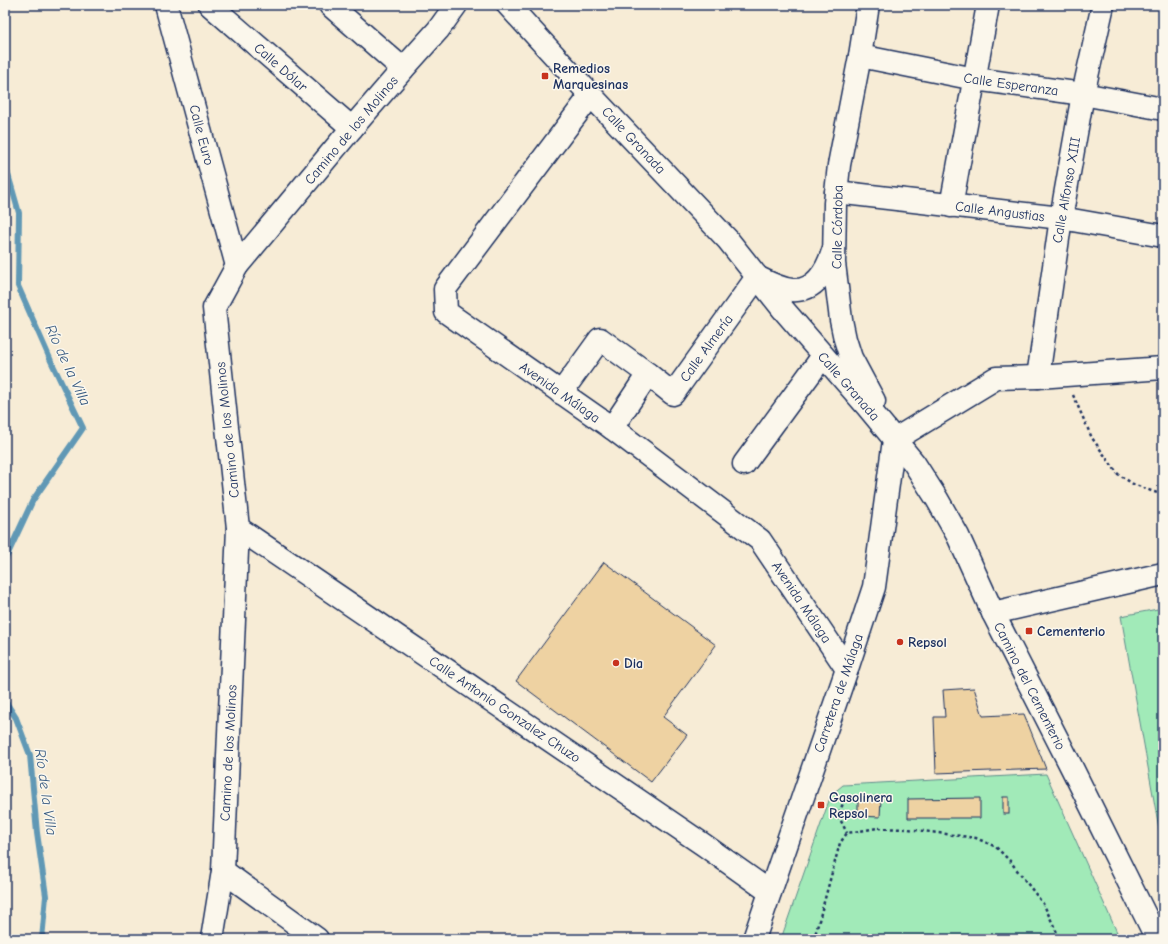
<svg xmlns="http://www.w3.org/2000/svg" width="1168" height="944" viewBox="0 0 1168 944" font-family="'Comic Neue',sans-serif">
<rect width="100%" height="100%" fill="#f7ecd6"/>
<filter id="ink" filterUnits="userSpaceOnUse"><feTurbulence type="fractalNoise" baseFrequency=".025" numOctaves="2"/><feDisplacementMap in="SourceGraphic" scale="8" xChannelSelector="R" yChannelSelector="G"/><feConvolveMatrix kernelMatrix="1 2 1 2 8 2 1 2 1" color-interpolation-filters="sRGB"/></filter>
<g filter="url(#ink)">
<g fill="#a1eab8" stroke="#5e8c8b">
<polygon points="1163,608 1163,851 1121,616"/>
<polygon points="1046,774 1120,939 781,939 831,795 843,785"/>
</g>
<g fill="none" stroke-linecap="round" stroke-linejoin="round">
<g stroke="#6198b5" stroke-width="6">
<polyline points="5,164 19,213 18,286 51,361 83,428 33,500 5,560"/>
<polyline points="5,701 16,718 30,755 37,833 46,896 42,939"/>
</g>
</g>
<g fill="#eed2a2" stroke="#1b2f5e">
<polygon points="604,562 716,645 663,717 687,735 651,782 516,681"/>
<polygon points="974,688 983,716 1024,714 1046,769 936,773 934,717 945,717 943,690"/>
<rect x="1003" y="797" width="6" height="17"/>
<polygon points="980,798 980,818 908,818 908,799"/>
<polygon points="858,799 881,799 880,817 858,816"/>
</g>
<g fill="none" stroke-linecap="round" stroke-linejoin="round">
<defs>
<g id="minor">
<polyline points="166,5 237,266"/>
<polyline points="210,5 352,128"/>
<polyline points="330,5 403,69"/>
<polyline points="508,5 585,89 728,240 782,308 866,405 914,463 937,499 958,536 993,613 1072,768 1157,939"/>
<polyline points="868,5 860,56 839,165 835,203 834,263 841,320 845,339 851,358 874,401"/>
<polyline points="860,56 975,79 1083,94 1163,109"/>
<polyline points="591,95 445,289 446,312 612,428 760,540 847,669"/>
<polyline points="836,192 1061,218 1163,236"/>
<polyline points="951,206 988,5"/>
<path d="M648,374L673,394L757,277C767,282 780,289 792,290C815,292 827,270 833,251"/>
<polyline points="1038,377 1061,218 1083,94 1103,5"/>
<polyline points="561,393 600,339 648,374 612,428"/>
<polyline points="894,440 996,378 1038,377 1163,368"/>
<polyline points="744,464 823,356"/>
<polyline points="238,528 704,845 770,892"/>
<polyline points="993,613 1163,574"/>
<polyline points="223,871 317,939"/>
<polyline points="212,939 223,871 238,528 214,308 237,266 352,128 403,69 438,30 456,5"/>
<polyline points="754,939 847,669 874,587 894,440"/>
</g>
</defs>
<use href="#minor" stroke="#1b2f5e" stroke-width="25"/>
<g stroke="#1b2f5e" stroke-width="2.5" stroke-dasharray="3 3" stroke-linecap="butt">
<polyline points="1073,395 1092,438 1118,474 1133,484 1154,492 1163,494"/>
<polyline points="845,799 838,815 847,833"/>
<polyline points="814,939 840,843 847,833 878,828 908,829 976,838 996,847 1010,861 1044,905 1060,939"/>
</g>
<use href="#minor" stroke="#fbf7ec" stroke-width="22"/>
</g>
</g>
<g fill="#c8321e" stroke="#fbf7ec" stroke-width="1.5">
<rect x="541" y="72" width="8" height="8" rx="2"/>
<rect x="1025" y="627" width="8" height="8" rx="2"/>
<circle cx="900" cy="642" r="4"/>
<circle cx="616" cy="663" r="4"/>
<rect x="817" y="801" width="8" height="8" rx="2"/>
</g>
<g text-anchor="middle" stroke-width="3" stroke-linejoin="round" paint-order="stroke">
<g font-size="14" fill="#1b2f5e" stroke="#fbf7ec">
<text transform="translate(281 67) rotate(41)" y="5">Calle Dólar</text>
<text transform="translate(1011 84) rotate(8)" y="5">Calle Esperanza</text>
<text transform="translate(351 130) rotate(-50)" y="5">Camino de los Molinos</text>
<text transform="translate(202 135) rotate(75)" y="5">Calle Euro</text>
<text transform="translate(634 140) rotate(47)" y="5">Calle Granada</text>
<text transform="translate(1066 190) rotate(-80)" y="5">Calle Alfonso XIII</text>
<text transform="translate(1000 211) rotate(7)" y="5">Calle Angustias</text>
<text transform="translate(837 227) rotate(-89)" y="5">Calle Córdoba</text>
<text transform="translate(706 348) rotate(-54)" y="5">Calle Almería</text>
<text transform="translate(849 386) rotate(49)" y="5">Calle Granada</text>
<text transform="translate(560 392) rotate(35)" y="5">Avenida Málaga</text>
<text transform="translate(227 430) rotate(-96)" y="5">Camino de los Molinos</text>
<text transform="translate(802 602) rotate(56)" y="5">Avenida Málaga</text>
<text transform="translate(1030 686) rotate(63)" y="5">Camino del Cementerio</text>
<text transform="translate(838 693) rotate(-71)" y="5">Carretera de Málaga</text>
<text transform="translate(505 709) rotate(34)" y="5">Calle Antonio Gonzalez Chuzo</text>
<text transform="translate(228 753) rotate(-87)" y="5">Camino de los Molinos</text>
</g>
<g font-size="14" font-weight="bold" fill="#1b2f5e" stroke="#fbf7ec" text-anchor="start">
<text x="553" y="73">Remedios<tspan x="553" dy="16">Marquesinas</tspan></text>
<text x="1037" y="636">Cementerio</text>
<text x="908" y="647">Repsol</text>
<text x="624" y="668">Dia</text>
<text x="829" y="802">Gasolinera<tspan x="829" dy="16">Repsol</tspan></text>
</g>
<g font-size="15" font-style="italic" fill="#385b82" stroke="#fbf7ec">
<text transform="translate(68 365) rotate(65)" y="5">Río de la Villa</text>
<text transform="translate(46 792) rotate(82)" y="5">Río de la Villa</text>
</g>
</g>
<rect width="1168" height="944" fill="none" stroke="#fbf7ec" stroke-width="20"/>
<rect x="10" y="10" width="1148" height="924" fill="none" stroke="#1b2f5e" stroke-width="1.5" filter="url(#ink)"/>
</svg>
